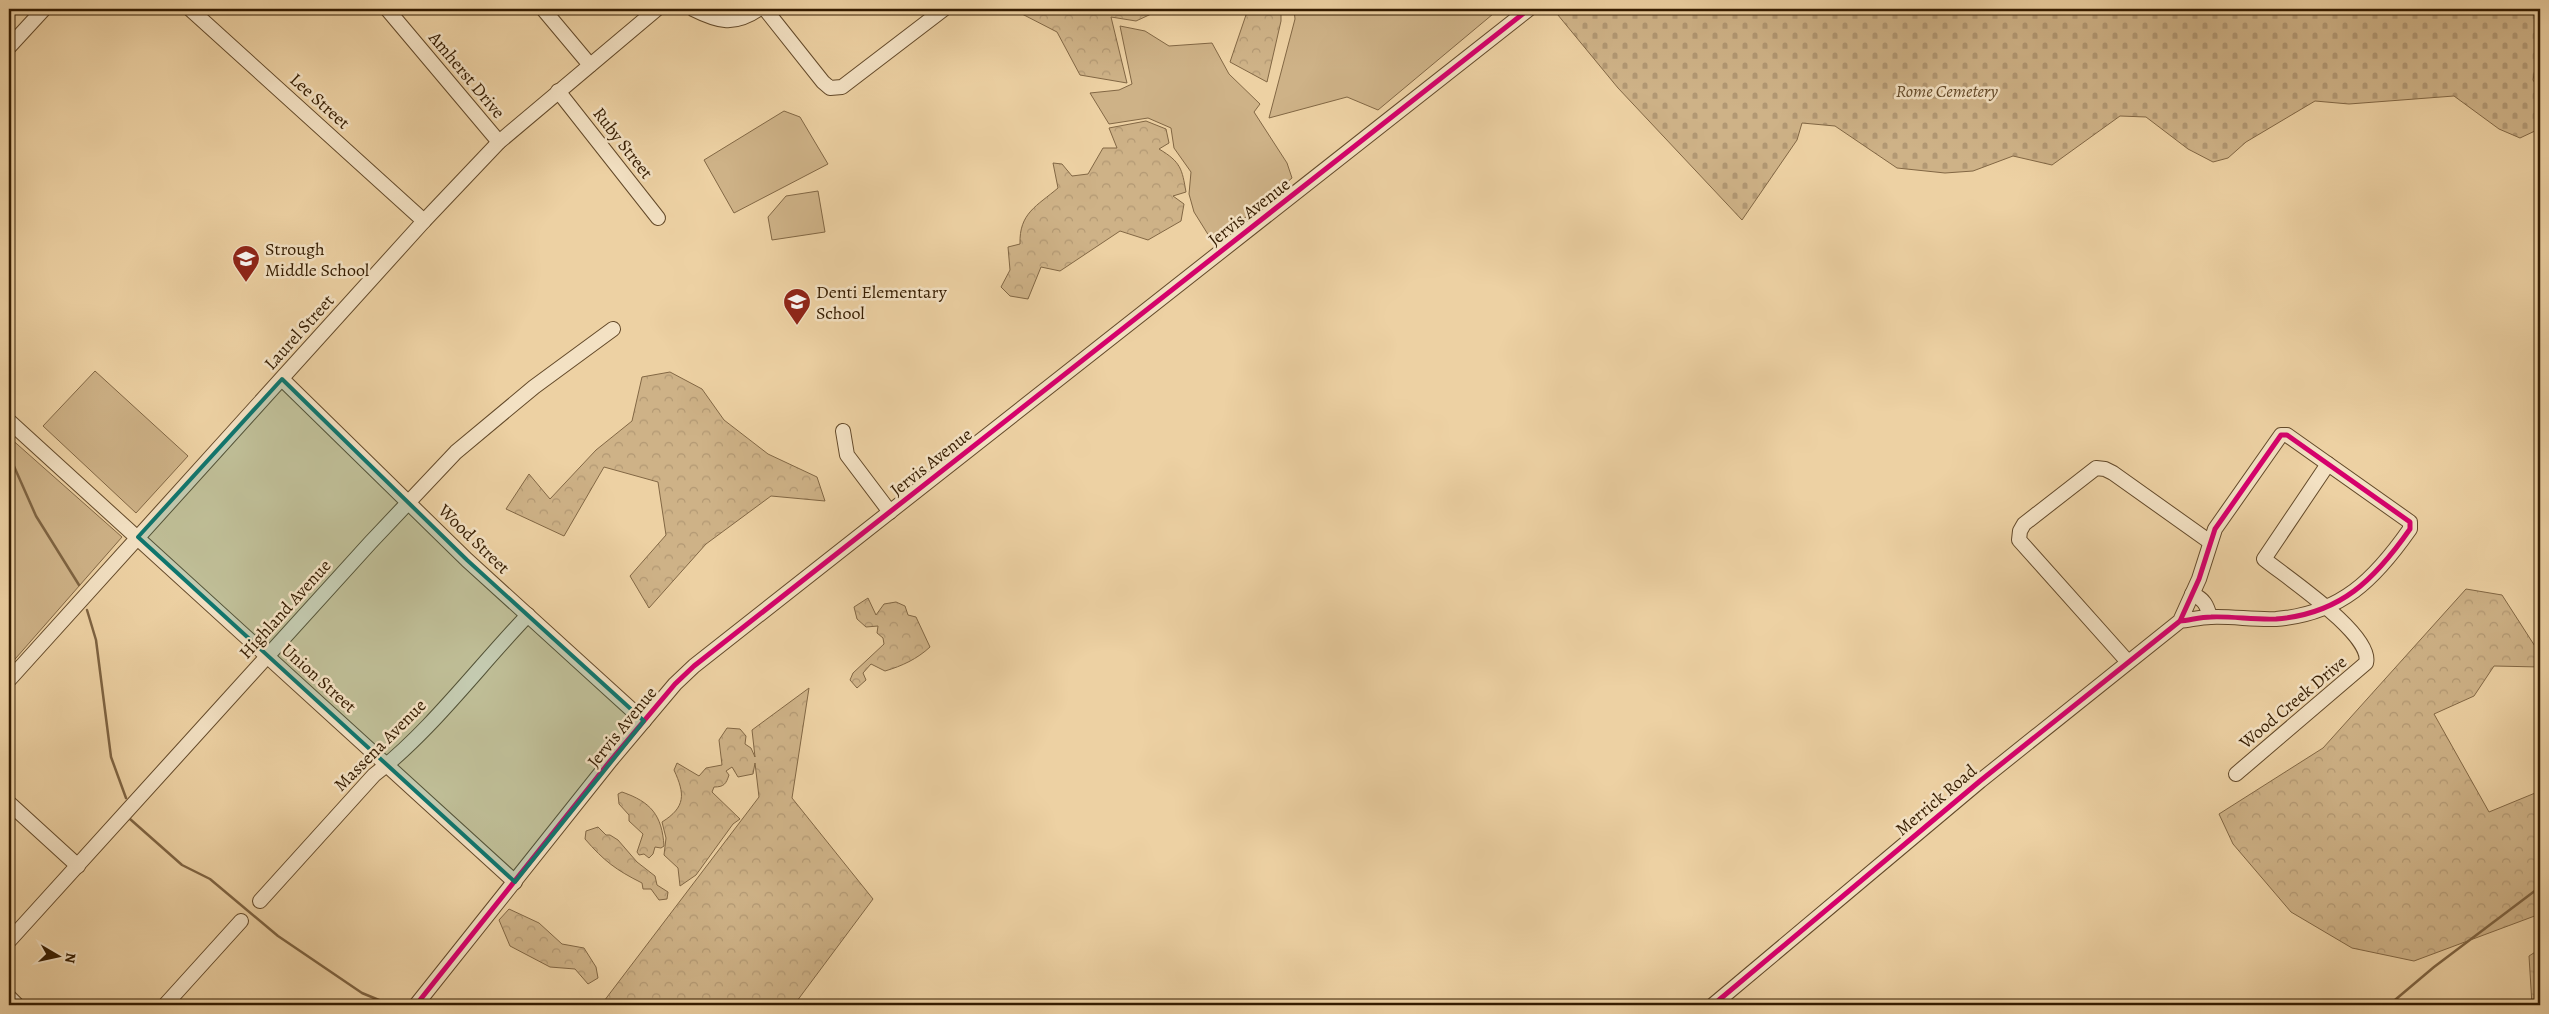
<svg xmlns="http://www.w3.org/2000/svg" width="2549" height="1014" viewBox="0 0 2549 1014" font-family="Alegreya,serif">
<defs>
<pattern id="forest-crowns" width="20" height="18" patternUnits="userSpaceOnUse" patternTransform="scale(1.25)"><rect width="20" height="18" fill="#ceb287"/><path d="M2 6a3 3 0 1 1 6 0M12 15a3 3 0 1 1 6 0" fill="none" stroke="#b29873"/></pattern>
<pattern id="cemetery-stones" width="16" height="16" patternUnits="userSpaceOnUse" patternTransform="scale(1.25)"><rect width="16" height="16" fill="#ceb287"/><path d="M2 7V4a2 2 0 0 1 4 0v3zM10 15v-3a2 2 0 0 1 4 0v3z" fill="#b29873"/></pattern>
</defs>
<rect width="100%" height="100%" fill="#edd1a3"/>
<filter id="stains"><feTurbulence type="fractalNoise" baseFrequency=".004" numOctaves="4"/><feColorMatrix values="0 0 0 0 .2 0 0 0 0 .09 0 0 0 0 .02 0 0 0 .5 -.17"/></filter>
<radialGradient id="worn" r=".72"><stop offset=".6" stop-color="#630" stop-opacity="0"/><stop offset="1" stop-color="#630" stop-opacity=".3"/></radialGradient>
<g fill="#ceb287" stroke="#826744">
<polygon points="1294,9 1499,9 1378,110 1347,97 1269,118 1295,19"/>
<polygon points="1120,26 1145,31 1169,46 1212,43 1229,74 1260,104 1254,112 1287,163 1292,178 1214,244 1194,212 1189,194 1191,172 1174,148 1171,128 1148,118 1109,124 1090,93 1119,90 1132,84"/>
<polygon points="784,111 800,117 828,164 734,213 704,160"/>
<polygon points="818,191 825,232 772,240 768,217 786,196"/>
<polygon points="95,371 188,456 136,513 43,426"/>
<polygon points="9,437 122,537 9,666"/>
</g>
<g fill="url(#forest-crowns)" stroke="#826744">
<polygon points="1019,9 1162,9 1136,21 1111,17 1127,83 1080,75 1057,32 1022,14"/>
<polygon points="1248,9 1281,9 1281,21 1267,82 1230,62"/>
<path d="M1146,121L1166,129L1169,143L1159,149C1181,162 1182,169 1186,192L1173,196L1184,204L1181,221L1148,240L1120,231L1060,271L1041,267L1028,299L1010,296L1001,287L1010,270L1008,247L1020,244C1019,213 1037,206 1058,188L1053,163L1062,164L1072,176L1088,174L1103,148H1117L1109,128Z"/>
<polygon points="670,372 702,389 724,420 768,454 817,477 825,501 771,496 706,544 649,608 630,576 666,535 658,482 604,467 564,536 506,509 529,474 550,499 596,450 632,421 642,377"/>
<polygon points="2466,589 2502,595 2540,654 2540,667 2494,666 2474,696 2434,714 2489,812 2540,791 2540,914 2414,961 2352,948 2291,912 2233,844 2219,814 2323,748"/>
<path d="M868,598L876,615L884,604L896,602L905,606L908,615L916,617L930,647C917,659 902,666 885,671L871,664L863,673L866,680L857,688L850,680L853,673L884,644L883,638L877,633L878,626L866,627L857,619L854,607Z"/>
<path d="M809,688L792,798L873,899L794,1005H601L759,797L755,763L753,774L738,777L732,767L726,771L729,775C726,784 724,787 714,787L712,792L740,819L733,824L696,875L680,886L678,868L664,855L666,838L662,822C686,807 685,794 674,770L677,763L699,776L706,768L722,765L719,740L727,728L740,729L746,736L745,744L751,748L755,757L752,730Z"/>
<path d="M622,792C651,802 662,815 664,846L661,848L655,847L653,854L649,858L644,854L639,855L637,852L643,834L629,821V815L619,804L618,794Z"/>
<path d="M598,827L606,835H610L618,840L637,862L655,876L657,885L668,892L667,899L659,900L651,889H643L642,883C616,870 604,861 585,839L586,831Z"/>
<polygon points="509,909 539,923 562,944 584,948 596,967 598,978 588,984 575,969 550,967 510,946 499,920"/>
<polygon points="2540,949 2540,1005 2532,1005 2529,956"/>
</g>
<polygon fill="url(#cemetery-stones)" stroke="#826744" points="1553,9 2540,9 2540,40 2533,80 2540,91 2540,125 2537,130 2520,138 2499,129 2454,96 2349,104 2315,101 2246,142 2228,158 2213,162 2188,149 2146,117 2120,116 2052,165 2013,156 1973,171 1945,173 1897,168 1835,126 1802,123 1797,140 1742,220 1618,88"/>
<g fill="none" stroke-linecap="round" stroke-linejoin="round">
<g stroke="#7e6341" stroke-width="2.5">
<polyline points="9,455 36,516 79,585"/>
<polyline points="87,610 96,640 111,757 126,798"/>
<polyline points="130,819 182,865 210,879 278,936 362,993 391,1005"/>
<polyline points="2389,1005 2434,967 2540,887"/>
</g>
<defs>
<g id="minor">
<polyline points="190,9 424,221"/>
<polyline points="387,9 499,142"/>
<polyline points="543,9 590,65"/>
<path d="M693,9C719,22 734,26 759,9"/>
<polyline points="765,9 823,82 830,88 842,87 944,9"/>
<polyline points="9,47 44,9"/>
<polyline points="558,91 658,218"/>
<polyline points="282,379 467,560 644,721"/>
<polyline points="9,421 515,882"/>
<polyline points="843,431 847,455 890,512"/>
<path d="M2192,594C2204,599 2207,605 2210,617"/>
<polyline points="2128,662 2019,540 2020,531 2024,524 2096,468 2105,469 2113,473 2210,542"/>
<polyline points="9,680 424,221 499,142 657,9"/>
<path d="M2236,774L2366,663C2374,635 2286,577 2264,559L2328,464"/>
<polyline points="9,803 78,866"/>
<path d="M260,901L374,775C431,731 478,667 528,615"/>
<polyline points="9,941 370,543 456,452 534,387 613,329"/>
<polyline points="9,997 17,1005"/>
<polyline points="165,1005 241,921"/>
<polyline points="416,1005 611,760 675,684 694,666 1529,9"/>
<path d="M1713,1005L1980,781L2180,621L2199,579L2215,529L2281,435H2287L2410,522V529C2375,579 2341,614 2276,619C2254,620 2232,616 2211,617C2201,617 2190,620 2180,621"/>
</g>
</defs>
<use href="#minor" stroke="#634929" stroke-width="16"/>
<use href="#minor" stroke="#f3e1c3" stroke-width="14"/>
<defs>
<g id="cycleway">
<polyline points="416,1005 611,760 675,684 694,666 1529,9"/>
<path d="M1713,1005L1980,781L2180,621L2199,579L2215,529L2281,435H2287L2410,522V529C2375,579 2341,614 2276,619C2254,620 2232,616 2211,617C2201,617 2190,620 2180,621"/>
</g>
</defs>
<use href="#cycleway" stroke="#f3e1c3" stroke-width="8"/>
<use href="#cycleway" stroke="#d6006c" stroke-width="5"/>
</g>
<path fill="#0f766e" fill-opacity="0.2" stroke="#0f766e" stroke-width="4" stroke-linejoin="round" d="M282,379L467,560L644,721L515,882L138,537Z"/>
<defs>
<symbol id="school-pin" viewBox="-11 -11 22 30"><path d="M0 17L-7.5 6A9.5 9.5 0 1 1 7.5 6Z" fill="#8f2418" stroke="#f3e1c3"/><path d="M0-5L7-2L0 1L-7-2ZM-4 1L0 2.5L4 1V4Q0 6-4 4Z" fill="#fff"/></symbol>
</defs>
<g fill-rule="evenodd">
<use href="#school-pin" x="230" y="243" width="32" height="43"/>
<use href="#school-pin" x="781" y="286" width="32" height="43"/>
</g>
<g text-anchor="middle" stroke-width="5" stroke-linejoin="round" paint-order="stroke">
<g font-size="18" fill="#351c00" stroke="#f3e1c3">
<text transform="translate(467 75) rotate(50)" y="6">Amherst Drive</text>
<text transform="translate(320 101) rotate(42)" y="6">Lee Street</text>
<text transform="translate(623 143) rotate(52)" y="6">Ruby Street</text>
<text transform="translate(1249 212) rotate(-38)" y="6">Jervis Avenue</text>
<text transform="translate(299 332) rotate(-48)" y="6">Laurel Street</text>
<text transform="translate(931 462) rotate(-38)" y="6">Jervis Avenue</text>
<text transform="translate(474 539) rotate(44)" y="6">Wood Street</text>
<text transform="translate(285 609) rotate(-48)" y="6">Highland Avenue</text>
<text transform="translate(319 678) rotate(42)" y="6">Union Street</text>
<text transform="translate(2293 702) rotate(-40)" y="6">Wood Creek Drive</text>
<text transform="translate(622 727) rotate(-51)" y="6">Jervis Avenue</text>
<text transform="translate(380 745) rotate(-45)" y="6">Massena Avenue</text>
<text transform="translate(1936 800) rotate(-40)" y="6">Merrick Road</text>
</g>
<g font-size="18" font-style="italic" fill="#634928" stroke="#f3e1c3">
<text x="1947" y="97">Rome Cemetery</text>
</g>
<g font-size="18" fill="#351c00" stroke="#f3e1c3" text-anchor="start">
<text x="265" y="255">Strough<tspan x="265" dy="21">Middle School</tspan></text>
<text x="816" y="298">Denti Elementary<tspan x="816" dy="21">School</tspan></text>
</g>
</g>
<rect width="2549" height="1014" fill="none" stroke="#edd1a3" stroke-width="30"/>
<rect x="10" y="10" width="2529" height="994" fill="none" stroke="#351c00" stroke-width="2.5"/>
<rect x="15" y="15" width="2519" height="984" fill="none" stroke="#351c00"/>
<g transform="translate(58 956) rotate(99)" stroke="#f3e1c3" stroke-width="4" paint-order="stroke">
<path d="M0-4L9 19L0 12L-9 19Z" fill="#351c00"/>
<text y="-8" font-size="14" font-weight="bold" text-anchor="middle" fill="#351c00">N</text>
</g>
<rect width="100%" height="100%" filter="url(#stains)"/>
<rect width="100%" height="100%" fill="url(#worn)"/>
</svg>
